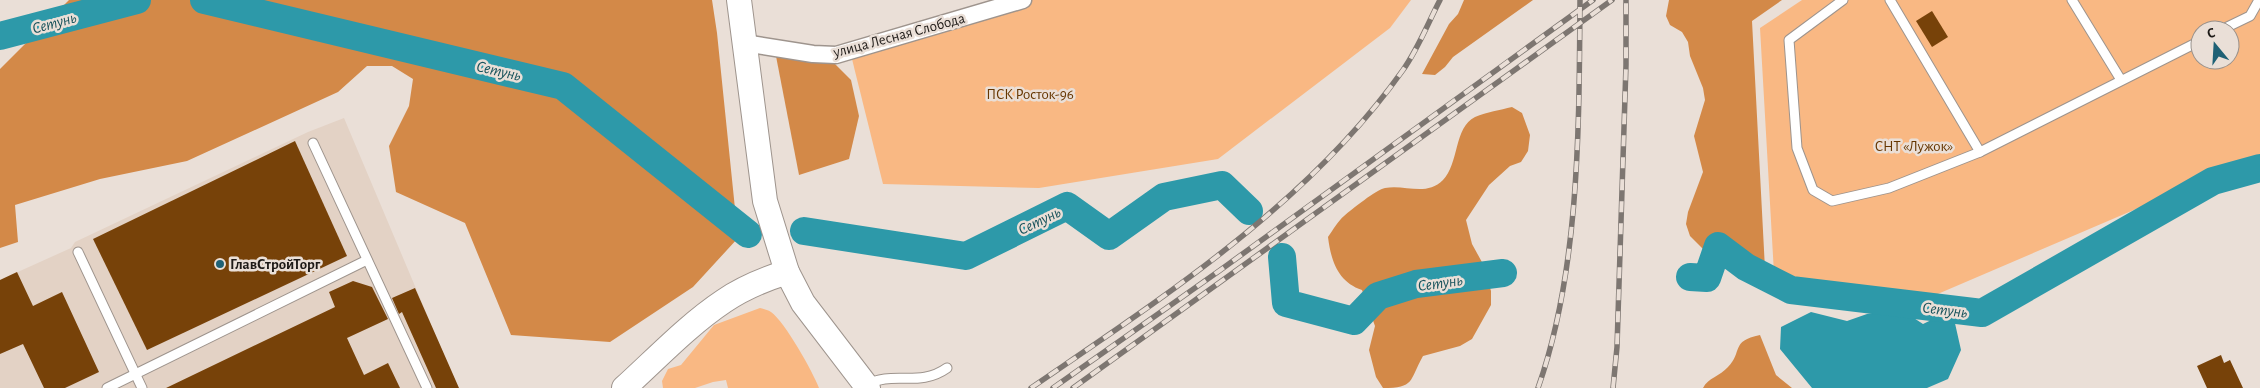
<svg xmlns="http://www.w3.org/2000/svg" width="2260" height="388" viewBox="0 0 2260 388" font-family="'Alegreya Sans',sans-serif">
<rect width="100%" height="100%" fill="#eadfd7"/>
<polygon fill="#e3d2c5" points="344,118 458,388 0,388 0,280 71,248 75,242 308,132"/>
<g fill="#f9b883" fill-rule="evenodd">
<polygon points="1016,0 1411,0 1390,28 1218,159 1039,188 883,184 850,51"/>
<path d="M1802,0H2260V156L1933,296L1775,291L1760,28ZM2200,30H2230V60H2200Z"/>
<path d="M760,308C764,309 768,310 771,312C785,322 813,372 819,388H728L726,380L713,382L695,388H663L662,381L668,369L681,365L714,325Z"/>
</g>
<g fill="#d38948">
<polygon points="69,0 712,0 717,33 738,238 693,287 610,342 511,335 465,223 396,192 389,146 409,106 413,79 392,66 367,66 338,92 187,161 100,179 15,205 18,242 0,248 0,69"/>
<polygon points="1464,0 1533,0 1453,57 1445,67 1435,75 1422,74 1449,24 1458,14"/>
<polygon points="1669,0 1782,0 1752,21 1765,269 1752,268 1741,262 1717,263 1690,236 1686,224 1688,212 1703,172 1694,136 1705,100 1703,88 1690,56 1688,42 1682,32 1670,25 1666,16"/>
<polygon points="775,51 830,59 851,80 859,116 849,159 799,175"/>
<path d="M1512,107L1522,113L1530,135L1528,151L1521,162L1510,166L1489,185L1466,220L1472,244L1483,264L1491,291V305L1472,339L1460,346L1423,356C1409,381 1415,388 1383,388L1376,377L1369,350L1375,326L1362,290C1338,282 1331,261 1328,237C1333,230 1338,221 1344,216C1351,210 1377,189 1385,188C1405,184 1426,197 1443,180C1459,164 1454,127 1475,117C1487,112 1500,110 1512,107Z"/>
<path d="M1760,335L1776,375L1792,388H1703C1708,378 1720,376 1728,367C1743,352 1730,341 1760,335Z"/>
</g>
<polygon fill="#2d99a9" points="1900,309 1923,324 1952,310 1961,350 1948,379 1927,388 1812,388 1780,349 1781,327 1811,312 1847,321 1867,314"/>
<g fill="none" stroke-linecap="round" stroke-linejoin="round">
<g stroke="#2d99a9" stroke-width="28">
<polyline points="204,0 563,86 748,234"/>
<polyline points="0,36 137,0"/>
<polyline points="804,231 966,256 1067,206 1109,236 1164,197 1222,185 1249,211"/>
<polyline points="1282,257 1286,303 1354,321 1378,296 1416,284 1503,273"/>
<polyline points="1690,277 1707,278 1718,246 1746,267 1791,290 1982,313 2213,181 2260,168"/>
</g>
</g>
<g fill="#774209">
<polygon points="1932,11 1948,37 1932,47 1916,21"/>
<polygon points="295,141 347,256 147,350 93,239"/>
<polygon points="17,272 33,306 62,292 99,372 65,388 44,388 23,344 0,354 0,280"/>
<polygon points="353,281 372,287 388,319 347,338 364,375 388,363 400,388 166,388 335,307 329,292"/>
<polygon points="415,288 459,388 436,388 402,312 399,314 392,298"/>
<polygon points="2221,355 2224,363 2230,360 2243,388 2207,388 2197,366"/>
</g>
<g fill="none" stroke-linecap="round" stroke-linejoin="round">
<defs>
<g id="lane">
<polyline points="1843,0 1789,40 1797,148 1813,190 1832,201 1889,188 1980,152"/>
<polyline points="1890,0 1980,152 2200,41"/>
<polyline points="2072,0 2121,80"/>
<polyline points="2221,30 2250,16 2259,0"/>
<polyline points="313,143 427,388"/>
<polyline points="78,252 142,388"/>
<path d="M866,385C893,370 919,388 947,368"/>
<polyline points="107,388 367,260"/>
</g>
<polyline id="street" points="744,43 813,54 836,55 1023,0"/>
<g id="secondary">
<polyline points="739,0 765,201 787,272 803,303 868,388"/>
<path d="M624,388C656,359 688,325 724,301C743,288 765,279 787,272"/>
</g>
</defs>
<use href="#lane" stroke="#9e948d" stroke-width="11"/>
<use href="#street" stroke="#9e948d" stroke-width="19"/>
<use href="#secondary" stroke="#9e948d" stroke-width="26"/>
<use href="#lane" stroke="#fff" stroke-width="9"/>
<use href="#street" stroke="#fff" stroke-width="16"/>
<use href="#secondary" stroke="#fff" stroke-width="24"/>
<defs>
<g id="rail">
<path d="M1031,388C1165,296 1308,204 1403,70C1418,49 1428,23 1440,0"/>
<polyline points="1053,388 1219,271 1593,0"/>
<polyline points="1073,388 1612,0"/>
<path d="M1538,388C1580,269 1579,125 1580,0"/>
<polyline points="1613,388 1617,347 1626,65 1626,0"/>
</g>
</defs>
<use href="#rail" stroke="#7d7671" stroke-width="5.5"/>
<use href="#rail" stroke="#eadfd7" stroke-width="4" stroke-dasharray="11" stroke-linecap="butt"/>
</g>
<circle fill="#1f6175" stroke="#eadfd7" stroke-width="2" cx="220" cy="264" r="5"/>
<g text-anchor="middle" stroke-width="5" stroke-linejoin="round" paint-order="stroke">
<g font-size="15" fill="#1e1a17" stroke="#eadfd7">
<text transform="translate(899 35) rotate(-15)" y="5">улица Лесная Слобода</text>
</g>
<g font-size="15" fill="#663600" stroke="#eadfd7">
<text x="1030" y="99">ПСК Росток-96</text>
<text x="1914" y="151">СНТ «Лужок»</text>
</g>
<g font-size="15" font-weight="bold" fill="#1e1a17" stroke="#eadfd7" text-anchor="start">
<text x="230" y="269">ГлавСтройТорг</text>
</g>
<g font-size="16" font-style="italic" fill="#17525b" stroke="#eadfd7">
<text transform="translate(54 22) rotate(-15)" y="6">Сетунь</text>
<text transform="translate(499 70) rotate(13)" y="6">Сетунь</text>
<text transform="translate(1039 220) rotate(-26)" y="6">Сетунь</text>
<text transform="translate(1440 282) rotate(-8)" y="6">Сетунь</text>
<text transform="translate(1945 309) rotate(7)" y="6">Сетунь</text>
</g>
</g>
<g transform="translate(2215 45) rotate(342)"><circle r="24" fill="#eadfd7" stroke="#98908a"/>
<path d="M0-4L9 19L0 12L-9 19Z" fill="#1f6175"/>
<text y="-8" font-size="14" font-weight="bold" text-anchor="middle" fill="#1e1a17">С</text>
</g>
</svg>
